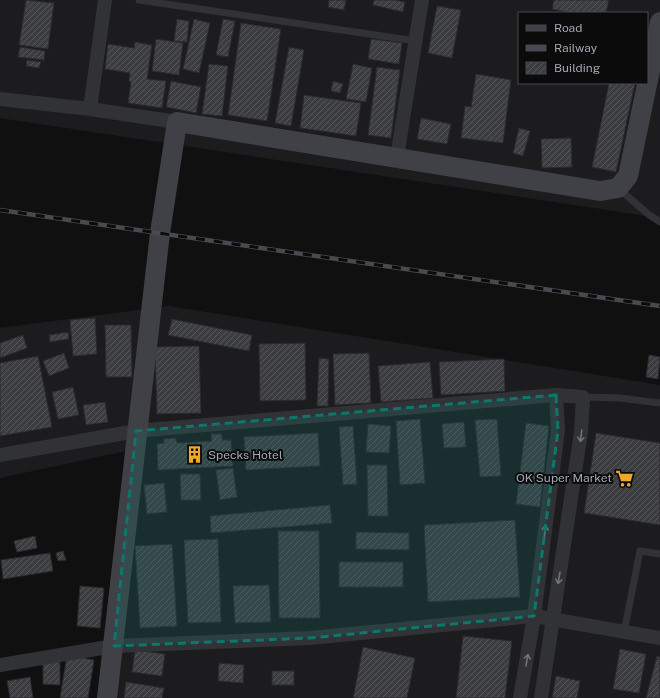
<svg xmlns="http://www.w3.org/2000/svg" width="660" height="698" viewBox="0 0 660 698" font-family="'Public Sans',sans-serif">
<defs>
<pattern id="building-hatch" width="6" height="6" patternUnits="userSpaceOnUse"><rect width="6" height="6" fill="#3c3d41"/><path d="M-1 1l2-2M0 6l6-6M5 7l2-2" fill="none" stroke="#55565a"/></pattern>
</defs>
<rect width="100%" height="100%" fill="#101011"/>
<g fill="#1c1c1e" fill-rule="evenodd">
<path d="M0,0H660V218L0,118ZM519,13H647V83H519Z"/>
<polygon points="169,306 660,385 660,698 111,698 140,448 0,478 0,328"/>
</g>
<g fill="url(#building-hatch)" stroke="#2a2a2d">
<polygon points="26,0 54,3 48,49 19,45"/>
<polygon points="329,0 346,0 344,10 328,7"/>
<polygon points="374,0 395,0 405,2 403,12 373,5"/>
<polygon points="554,0 609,0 606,13 571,13 552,9"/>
<polygon points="437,6 461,10 452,58 428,53"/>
<polygon points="177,19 189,21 187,42 174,41"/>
<polygon points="194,19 210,23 199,73 183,69"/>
<polygon points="223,19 235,21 228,57 216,55"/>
<polygon points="241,23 281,29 267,121 228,115"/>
<polygon points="156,39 183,43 179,75 152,71"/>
<polygon points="371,39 402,43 399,64 368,59"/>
<polygon points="135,42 152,45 147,79 166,81 162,108 128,103 131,82 129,81 130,73 105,69 108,44 134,48"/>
<polygon points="20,47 45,51 44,60 18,57"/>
<polygon points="289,47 304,50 291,126 275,123"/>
<polygon points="27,60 41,62 39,68 26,66"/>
<polygon points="209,64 228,66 222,116 202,114"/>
<polygon points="353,64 372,68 366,102 346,99"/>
<polygon points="377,67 400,70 391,138 368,135"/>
<polygon points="476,74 511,80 503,143 461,138 465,106 471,107"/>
<polygon points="171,81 201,87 196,113 166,107"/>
<polygon points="333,81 343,84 340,93 331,91"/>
<polygon points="609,83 635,83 616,172 592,167"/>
<polygon points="304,95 361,103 356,136 300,128"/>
<polygon points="421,118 451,124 447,144 417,139"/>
<polygon points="519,128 530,131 523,156 513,153"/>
<polygon points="571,138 572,167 542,168 541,139"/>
<polygon points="95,318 97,354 73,356 70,320"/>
<polygon points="172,319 252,335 249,351 168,335"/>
<polygon points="105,325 131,325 132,377 106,377"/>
<polygon points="68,332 69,339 50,342 49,335"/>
<polygon points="23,335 27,348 0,358 0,343"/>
<polygon points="305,343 306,400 260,401 259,344"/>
<polygon points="199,346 201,413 157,414 155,347"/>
<polygon points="64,353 69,368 49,376 43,361"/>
<polygon points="369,353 371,403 335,405 333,354"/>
<polygon points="649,355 660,357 658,379 646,377"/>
<polygon points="38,356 52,427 0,436 0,363"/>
<polygon points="319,358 329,359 328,406 317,406"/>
<polygon points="504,359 505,391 441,395 439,362"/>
<polygon points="430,362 433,398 381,402 378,366"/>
<polygon points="73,387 79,415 58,419 52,392"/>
<polygon points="105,402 108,422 86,425 83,405"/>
<polygon points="420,419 425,483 400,485 396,421"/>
<polygon points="497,419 501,476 480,477 475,420"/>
<polygon points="464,422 466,447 444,448 442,424"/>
<polygon points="526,423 549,426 540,507 516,504"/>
<polygon points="368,424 391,426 389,453 366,452"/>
<polygon points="353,426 357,484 343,485 339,427"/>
<polygon points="318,433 320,466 246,470 244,437"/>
<polygon points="596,433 660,443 660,525 584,513"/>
<polygon points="211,434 222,434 222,440 231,440 233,466 158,470 157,444 164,443 164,439 176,438 177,443 212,441"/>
<polygon points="367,465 387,465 388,516 368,516"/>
<polygon points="233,468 237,497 220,500 216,470"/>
<polygon points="180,474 200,474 201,500 181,500"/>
<polygon points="164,483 167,512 147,514 144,485"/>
<polygon points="330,505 332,523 211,533 210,516"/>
<polygon points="515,520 520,597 428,602 424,525"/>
<polygon points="278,531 319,531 320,618 279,618"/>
<polygon points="356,532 409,533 409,550 356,549"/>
<polygon points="35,536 37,548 17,552 14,541"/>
<polygon points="218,539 221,622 188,623 184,540"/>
<polygon points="172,544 177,626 140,628 135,546"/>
<polygon points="63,551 66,560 58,561 56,553"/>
<polygon points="50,553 53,571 3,579 1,560"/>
<rect x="339" y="562" width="64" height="25"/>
<polygon points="269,585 271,622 235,623 233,586"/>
<polygon points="80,586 104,588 100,628 77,626"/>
<polygon points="463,636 512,641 505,698 456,698"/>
<polygon points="363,647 415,658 407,698 353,698"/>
<polygon points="620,649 646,654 639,693 613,689"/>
<polygon points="135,650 165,654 162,676 132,672"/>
<polygon points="67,655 94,660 88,698 60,698"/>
<polygon points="657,656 660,657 660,698 646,698"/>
<polygon points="43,661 60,661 60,685 43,684"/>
<polygon points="219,663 244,665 243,683 218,681"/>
<rect x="272" y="671" width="22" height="14"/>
<polygon points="556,676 580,681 577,698 552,698"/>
<polygon points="30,677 33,698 10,698 7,681"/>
<polygon points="126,682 164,688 162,698 124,698"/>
</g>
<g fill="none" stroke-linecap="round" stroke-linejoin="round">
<g stroke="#313236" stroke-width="7">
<polyline points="139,0 416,41"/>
<polyline points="618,188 648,214 660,222"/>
<polyline points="583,397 620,398 660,403"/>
<polyline points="624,632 640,551 660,554"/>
</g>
<g stroke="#313236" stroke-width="14">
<polyline points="0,99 90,109 177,122"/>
<polyline points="90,109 105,0"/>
<polyline points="397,157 422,0"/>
<polyline points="0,455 136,431 556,395 583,397 581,432 541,698"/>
<polyline points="0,665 114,646 310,638 534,616 660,638"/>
<polyline points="520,698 534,616 558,430 556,395"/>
</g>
<polyline stroke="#3f4146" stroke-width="20" points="107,698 160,233 177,122 600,191 618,188 628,176 660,22"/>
<defs>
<polyline id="rail" points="0,210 660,306"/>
</defs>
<use href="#rail" stroke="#484a4f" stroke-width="4.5"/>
<use href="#rail" stroke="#0b0b0c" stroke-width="3" stroke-dasharray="9" stroke-linecap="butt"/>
</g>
<defs><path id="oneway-shaft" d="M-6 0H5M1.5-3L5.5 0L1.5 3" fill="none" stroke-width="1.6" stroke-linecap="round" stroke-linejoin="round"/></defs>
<g stroke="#6f727a">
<use href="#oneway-shaft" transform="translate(581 436) rotate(97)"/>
<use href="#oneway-shaft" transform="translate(545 531) rotate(-83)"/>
<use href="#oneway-shaft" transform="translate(559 578) rotate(99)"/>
<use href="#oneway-shaft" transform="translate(527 660) rotate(-80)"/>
</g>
<path fill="#0f766e" fill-opacity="0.2" stroke="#0f766e" stroke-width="3" stroke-dasharray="8 5" stroke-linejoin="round" d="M556,395L558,430L534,616L310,638L114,646L136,431Z"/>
<defs>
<symbol id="building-bare" viewBox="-9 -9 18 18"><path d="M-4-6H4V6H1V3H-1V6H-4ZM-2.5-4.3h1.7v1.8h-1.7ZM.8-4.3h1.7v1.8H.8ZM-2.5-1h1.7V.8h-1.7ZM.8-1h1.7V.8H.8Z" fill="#eca92d" stroke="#0b0b0c" stroke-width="2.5" paint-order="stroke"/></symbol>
<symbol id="supermarket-bare" viewBox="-9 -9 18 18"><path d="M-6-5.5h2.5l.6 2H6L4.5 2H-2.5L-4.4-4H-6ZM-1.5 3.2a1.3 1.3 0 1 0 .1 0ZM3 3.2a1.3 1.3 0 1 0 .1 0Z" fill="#eca92d" stroke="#0b0b0c" stroke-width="2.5" paint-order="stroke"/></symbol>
</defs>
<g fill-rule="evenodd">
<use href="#building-bare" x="182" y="442" width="25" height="25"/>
<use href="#supermarket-bare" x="612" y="466" width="25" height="25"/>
</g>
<g text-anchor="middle" stroke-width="4" stroke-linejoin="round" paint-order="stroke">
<g font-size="12" fill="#a1a7b2" stroke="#0b0b0c" text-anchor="start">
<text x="208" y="459">Specks Hotel</text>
<text x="612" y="482" text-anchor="end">OK Super Market</text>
</g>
</g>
<rect x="518" y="12" width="130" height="72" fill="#0b0b0c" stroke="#47494e"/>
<rect x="526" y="25" width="20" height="6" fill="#3f4146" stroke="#47494e"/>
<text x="554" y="32" font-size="12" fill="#a1a7b2">Road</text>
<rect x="526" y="45" width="20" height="6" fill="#484a4f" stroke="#47494e"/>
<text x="554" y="52" font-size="12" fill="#a1a7b2">Railway</text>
<rect x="526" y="62" width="20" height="12" fill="url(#building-hatch)" stroke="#47494e"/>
<text x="554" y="72" font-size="12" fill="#a1a7b2">Building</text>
</svg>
